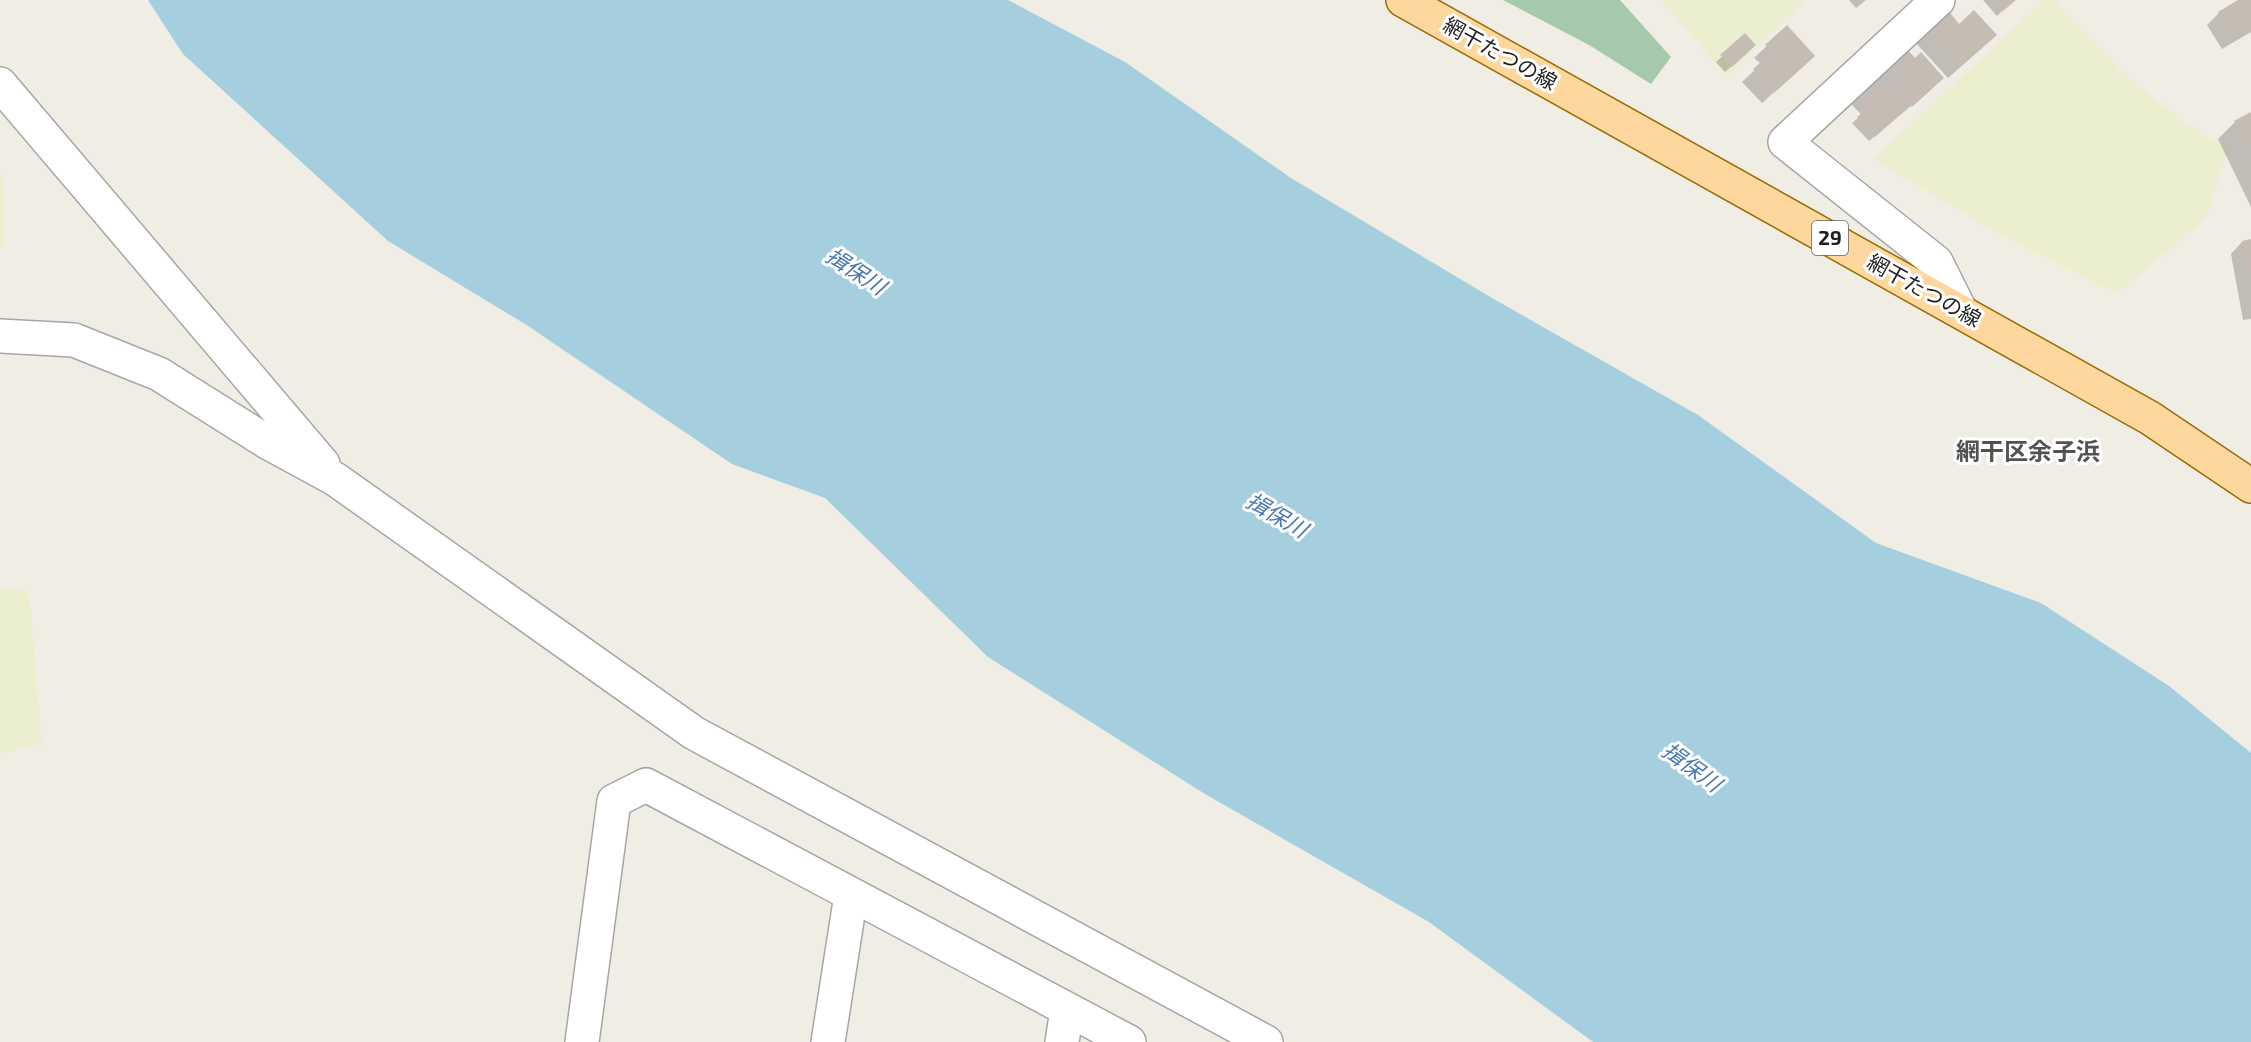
<svg xmlns="http://www.w3.org/2000/svg" width="2251" height="1042" viewBox="0 0 2251 1042" font-family="'Exo 2','Noto Sans JP',sans-serif">
<rect width="100%" height="100%" fill="#f0ede5"/>
<g fill="#ebefd0">
<polygon points="1661,0 1806,0 1727,77"/>
<polygon points="2044,0 2054,0 2122,72 2184,122 2228,150 2205,219 2117,294 2004,237 1873,159"/>
<polygon points="0,173 3,178 4,247 0,247"/>
<polygon points="0,587 29,591 42,744 0,754"/>
</g>
<polygon fill="#a6c9ac" points="1503,0 1620,0 1671,57 1651,84 1589,45"/>
<polygon fill="#a5cfde" points="148,0 1008,0 1125,62 1291,178 1492,298 1698,415 1876,543 2041,603 2169,686 2251,753 2251,1042 1593,1042 1429,922 1205,794 988,657 825,498 732,464 525,324 388,241 183,54"/>
<g fill="#0003">
<polygon points="1849,0 1866,0 1856,8"/>
<polygon points="1983,0 2014,0 1997,16"/>
<polygon points="2241,0 2251,0 2251,32 2222,49 2207,25 2219,13"/>
<polygon points="1959,26 1983,47 1948,78 1915,42 1927,30"/>
<polygon points="1787,27 1801,68 1762,103 1742,82 1761,64 1754,58"/>
<polygon points="1745,35 1749,51 1725,72 1716,62"/>
<polygon points="1881,72 1930,90 1869,141 1852,123 1862,115 1851,104 1871,86"/>
<polygon points="2251,114 2251,207 2218,139 2235,122"/>
<polygon points="2251,241 2251,319 2243,320 2231,254 2242,242"/>
</g>
<g fill="#c5bcb4">
<polygon points="1993,0 2016,0 2003,11"/>
<polygon points="2238,0 2251,0 2251,28 2234,38 2218,12"/>
<polygon points="1948,10 1959,24 1974,10 1997,35 1960,67 1926,29"/>
<polygon points="1787,25 1815,56 1774,93 1753,69 1772,52 1765,45"/>
<polygon points="1745,33 1756,45 1732,67 1720,55"/>
<polygon points="1906,48 1915,58 1921,52 1944,78 1912,107 1880,71"/>
<polygon points="1877,79 1905,110 1875,137 1857,117 1866,109 1856,97"/>
<polygon points="2251,112 2251,155 2234,121"/>
<polygon points="2251,239 2251,283 2250,283 2242,241"/>
</g>
<g fill="none" stroke-linecap="round" stroke-linejoin="round">
<defs>
<g id="minor">
<polyline points="1938,0 1785,142 1936,262 1960,310"/>
<polyline points="0,84 323,464"/>
<polyline points="0,336 74,340 159,374 267,442 335,479 694,733 1266,1042"/>
<polyline points="582,1042 614,801 646,785 1129,1042"/>
<polyline points="828,1042 851,895"/>
<polyline points="1062,1042 1067,1010"/>
</g>
<polyline id="major" points="1403,0 2150,418 2251,486"/>
</defs>
<use href="#minor" stroke="#a6a6a6" stroke-width="36"/>
<use href="#major" stroke="#9a6c00" stroke-width="36"/>
<use href="#minor" stroke="#fff" stroke-width="33"/>
<use href="#major" stroke="#fdd79d" stroke-width="33"/>
</g>
<g text-anchor="middle" stroke-width="6" stroke-linejoin="round" paint-order="stroke">
<rect fill="#fff" stroke="#626262" stroke-width="1.5" x="1812" y="221" width="36" height="34" rx="4.5"/>
<g font-size="20" font-weight="bold" fill="#1f1f1f">
<text x="1830" y="245">29</text>
</g>
<g font-size="21" fill="#1f1f1f" stroke="#fff">
<text transform="translate(1500 54) rotate(29)" y="7">網干たつの線</text>
<text transform="translate(1924 291) rotate(29)" y="7">網干たつの線</text>
</g>
<g font-size="22" font-style="italic" fill="#4979b0" stroke="#fff">
<text transform="translate(856 271) rotate(33)" y="8">揖保川</text>
<text transform="translate(1277 515) rotate(30)" y="8">揖保川</text>
<text transform="translate(1692 767) rotate(36)" y="8">揖保川</text>
</g>
<g font-size="24" font-weight="bold" fill="#525252" stroke="#fff">
<text x="2028" y="460">網干区余子浜</text>
</g>
</g>
</svg>
